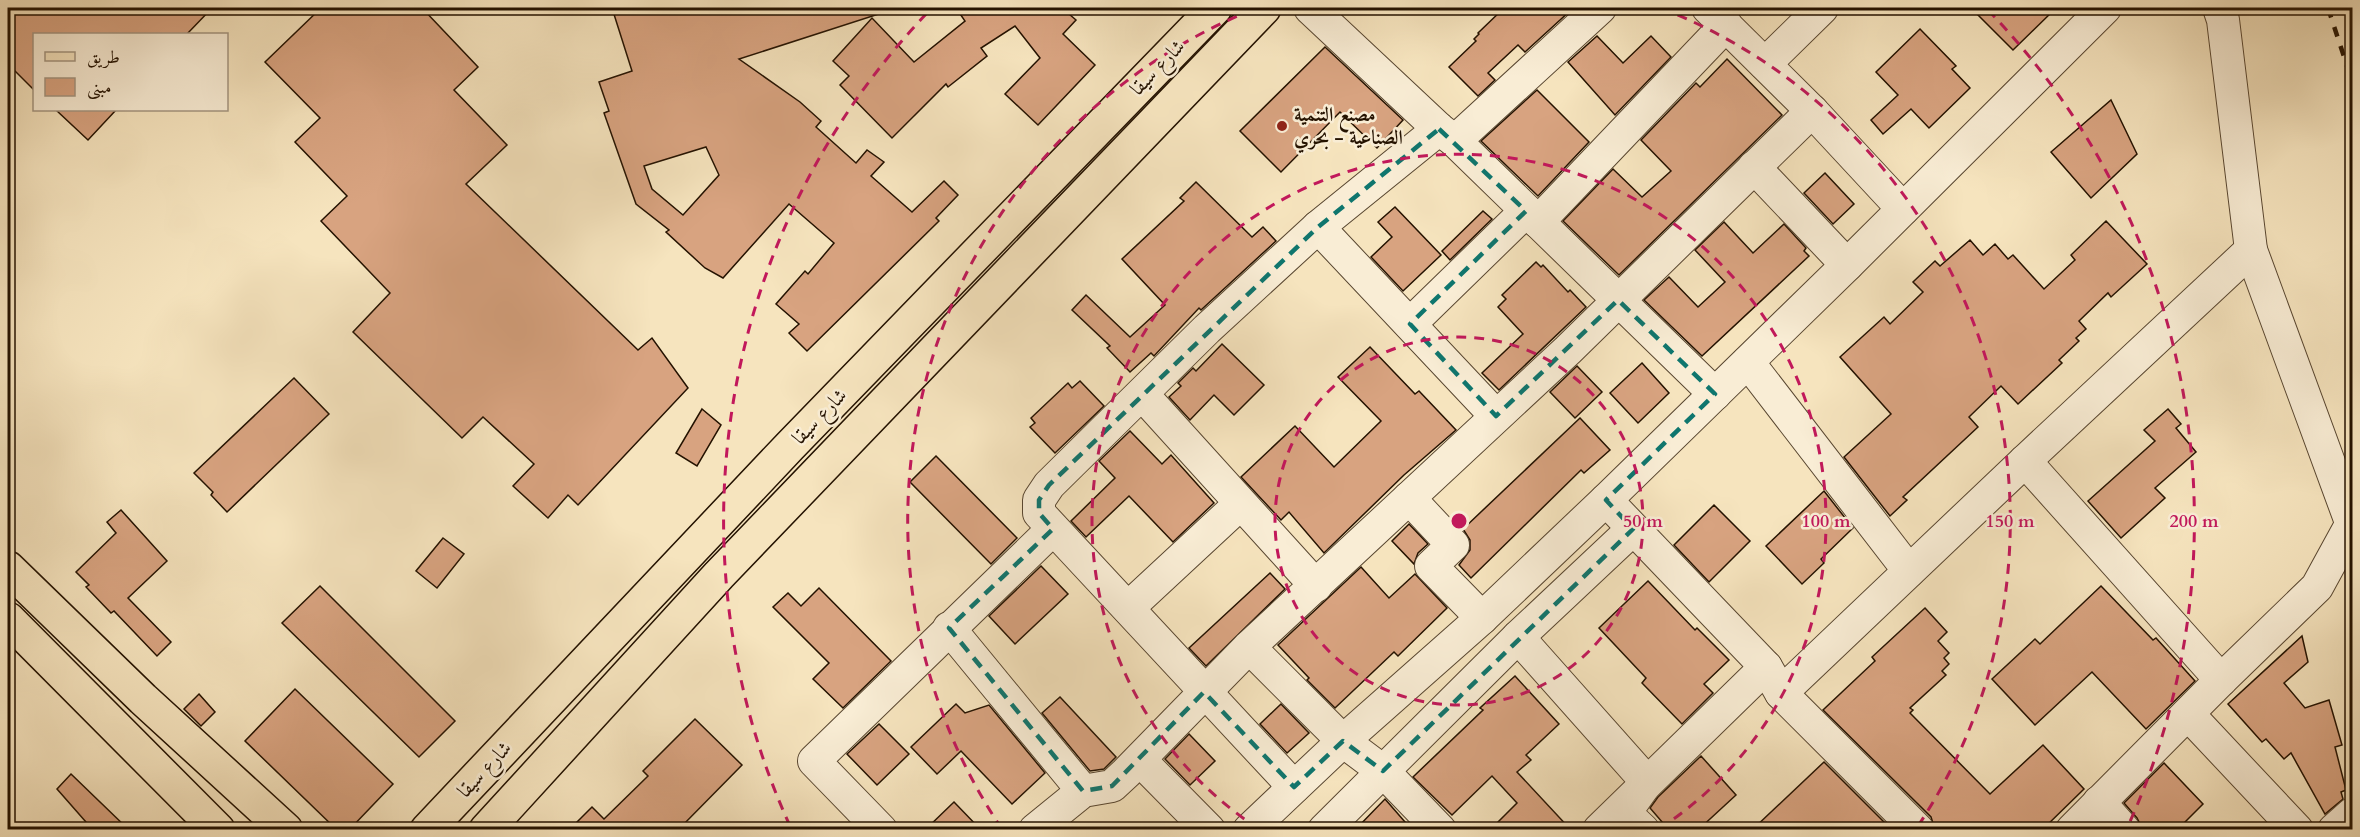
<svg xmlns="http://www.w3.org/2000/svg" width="2360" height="837" viewBox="0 0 2360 837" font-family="Cardo,Amiri,serif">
<rect width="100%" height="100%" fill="#f6e4be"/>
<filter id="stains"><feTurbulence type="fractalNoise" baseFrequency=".00333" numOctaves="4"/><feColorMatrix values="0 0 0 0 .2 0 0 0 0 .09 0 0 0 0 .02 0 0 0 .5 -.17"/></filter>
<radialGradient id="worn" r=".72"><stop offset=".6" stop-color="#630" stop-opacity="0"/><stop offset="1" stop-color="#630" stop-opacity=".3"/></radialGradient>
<g fill="#d8a380" stroke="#241200" stroke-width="1.5" fill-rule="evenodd">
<polygon points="8,8 212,8 187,34 34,34 34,90 8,64"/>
<polygon points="321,8 422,8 478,67 454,90 507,145 466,184 638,350 652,338 688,388 578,505 568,495 548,518 513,486 534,464 483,417 462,438 353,332 390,293 321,221 347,196 295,142 320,118 265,62"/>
<path d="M612,8H885V12L739,59L800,102L821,121L816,127L856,163L867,150L884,162L871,176L912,212L944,181L958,195L936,218L939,221L807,351L789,333L799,324L776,304L805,271L808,274L834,243L789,204L723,278L705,268L666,232L669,230L636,204L604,113L609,111L599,82L632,71ZM706,147L719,175L683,215L652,189L644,166Z"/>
<polygon points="956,8 1062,8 1076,20 1063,34 1095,65 1038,125 1005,94 1040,58 1015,26 981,48 987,56 948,87 946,84 892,138 840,85 849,76 833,61 872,18 914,62 965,21"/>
<polygon points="1504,8 1569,8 1571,10 1525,52 1518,45 1488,73 1495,80 1478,96 1449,67 1476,41 1474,39 1479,34 1478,33"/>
<polygon points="1971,8 2056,8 2013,50"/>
<polygon points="1920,29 1956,66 1952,69 1970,88 1929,128 1911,109 1883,134 1871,120 1898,95 1876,72"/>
<polygon points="1597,36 1623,63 1651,36 1671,57 1615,115 1568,62"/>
<polygon points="1325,47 1403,120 1377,148 1340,112 1281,172 1240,131"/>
<polygon points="1727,59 1782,115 1619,275 1563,221 1613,169 1642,197 1671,171 1641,140 1696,83 1700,87"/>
<polygon points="1537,90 1589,142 1538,196 1481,141"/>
<polygon points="2111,100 2137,154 2091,198 2051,152"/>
<polygon points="56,110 116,110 88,140"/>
<polygon points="1825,173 1854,204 1833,224 1804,193"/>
<polygon points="1196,182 1252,237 1263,227 1276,241 1201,310 1199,308 1154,356 1151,353 1130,372 1107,348 1110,346 1072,310 1086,295 1130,337 1165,305 1122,259 1184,201 1180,198"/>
<polygon points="1395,207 1441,255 1403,291 1371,257 1392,237 1378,222"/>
<polygon points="1483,211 1492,219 1450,260 1442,251"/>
<polygon points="2106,221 2147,264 2111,297 2108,293 2079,321 2086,329 2076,338 2079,341 2059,360 2062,363 2018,404 2001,386 1969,417 1978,427 1903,497 1907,500 1890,516 1844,457 1891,414 1840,357 1884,317 1890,324 1923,292 1913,282 1935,261 1940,266 1970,240 1983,255 1995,244 2008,259 2013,255 2044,289 2075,260 2071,255"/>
<polygon points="1724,222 1753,253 1784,224 1806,248 1804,251 1809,256 1702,356 1644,300 1669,277 1698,307 1725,282 1695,250"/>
<polygon points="1536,262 1541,267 1543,265 1568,292 1570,290 1586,307 1499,390 1482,373 1523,334 1498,307 1506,299 1502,295"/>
<polygon points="1222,344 1264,385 1234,415 1214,395 1190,420 1169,397 1181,386 1178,383 1193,368 1196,371"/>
<polygon points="1370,347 1415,394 1419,391 1456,430 1404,475 1324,553 1289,512 1281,520 1241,477 1295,426 1334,467 1381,421 1338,377"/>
<polygon points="1642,363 1669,393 1638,423 1610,393"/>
<polygon points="1577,366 1602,392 1575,418 1550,392"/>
<polygon points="294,378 329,414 227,512 211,495 213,492 194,473"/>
<polygon points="1080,381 1104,406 1055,453 1030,427 1035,423 1031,418 1068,383 1072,388"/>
<polygon points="702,409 721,425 697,466 676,453"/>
<polygon points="2168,409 2181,424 2176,428 2196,452 2155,488 2165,498 2121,538 2088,501 2155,441 2144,430"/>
<polygon points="1580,418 1610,450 1584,473 1581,470 1471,578 1459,565 1470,550 1470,540 1463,529"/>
<polygon points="1130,431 1162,464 1171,455 1214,503 1173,542 1129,496 1086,537 1071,521 1115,478 1099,461"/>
<polygon points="936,456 1017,538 991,564 910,482"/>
<polygon points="1824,491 1853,528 1821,559 1824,563 1802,584 1766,546"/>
<polygon points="1714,505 1750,541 1709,582 1674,545"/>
<polygon points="121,510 167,561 128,598 171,642 157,656 114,611 111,613 86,587 89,585 76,572 116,533 107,522"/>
<polygon points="1409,524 1428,544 1418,553 1414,564 1392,541"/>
<polygon points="443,538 464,554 437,588 416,571"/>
<polygon points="1041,566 1068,594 1015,644 989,616"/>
<polygon points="1361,567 1389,598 1415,574 1447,608 1398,656 1394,652 1335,708 1307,680 1309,678 1278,645"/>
<polygon points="1270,573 1285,589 1206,666 1189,648"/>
<polygon points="1648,581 1695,630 1697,628 1729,660 1704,684 1713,693 1682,724 1642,683 1646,678 1599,628"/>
<polygon points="320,586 455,721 419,757 282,623"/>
<polygon points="2101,586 2153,640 2156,638 2195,681 2146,729 2092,672 2035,725 1992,679 2035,639 2040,644"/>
<polygon points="819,588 891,661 843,708 813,679 829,663 773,607 788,593 801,606"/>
<polygon points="1925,608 1947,632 1938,641 1949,653 1944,658 1949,664 1942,671 1946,675 1910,708 1913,710 1910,713 1990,794 2043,745 2084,789 2042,830 1935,830 1931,817 1823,710 1875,661 1872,657"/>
<polygon points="2302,636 2308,662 2284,683 2305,708 2329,700 2342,745 2335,747 2346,790 2341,792 2343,799 2325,814 2291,753 2284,759 2266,739 2262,742 2228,704"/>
<polygon points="1515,676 1559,724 1526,755 1531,760 1517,772 1571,830 1490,830 1517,803 1492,776 1452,815 1413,777 1483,710 1480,708"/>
<polygon points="295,689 393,784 349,830 337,830 245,741"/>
<polygon points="199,694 215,712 201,726 184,709"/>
<polygon points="1060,697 1116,757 1104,769 1090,771 1042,713"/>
<polygon points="956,704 965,713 989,705 1045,773 1012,804 961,751 937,774 911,747"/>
<polygon points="1281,704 1309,733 1287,753 1260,724"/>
<polygon points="695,719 742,765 678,830 569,830 592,807 604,819 648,776 643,771"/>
<polygon points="879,724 909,754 877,785 847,754"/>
<polygon points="1189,734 1215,761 1190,785 1165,759"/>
<polygon points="1701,756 1736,795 1698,830 1669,830 1650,808 1658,797"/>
<polygon points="1824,762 1892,830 1752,830"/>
<polygon points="2164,763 2203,804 2177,830 2143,830 2137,818 2124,803"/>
<polygon points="71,774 129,830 93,830 57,789"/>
<polygon points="1385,799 1412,830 1355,830"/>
<polygon points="954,802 981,830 925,830"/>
</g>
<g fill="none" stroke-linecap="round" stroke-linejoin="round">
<defs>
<g id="minor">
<polyline points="1310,8 1439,129 1455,141 1715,394"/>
<polyline points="1708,8 1812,111 1903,209"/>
<polyline points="2219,8 2223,20 2251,250 2352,525"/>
<polyline points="1765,64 1822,8"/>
<polyline points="1455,141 1600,8"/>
<polyline points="1754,167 1847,265"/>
<polyline points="1538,222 1726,25"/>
<polyline points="1318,227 1496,416"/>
<polyline points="1410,324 1526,211"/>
<polyline points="1748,362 1909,571"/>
<polyline points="1142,394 1316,586"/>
<polyline points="2025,461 2221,680"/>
<polyline points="1409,498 1453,545 1431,566 1482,618"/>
<polyline points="1606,500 1766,667 1781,693 1918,830"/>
<polyline points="1128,608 1240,504"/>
<polyline points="949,628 1083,791"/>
<polyline points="1518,637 1647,782 1625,813 1643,830"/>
<polyline points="1249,647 1343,741 1383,771 1440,830"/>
<polyline points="1781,693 2025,461 2251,250"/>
<polyline points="2188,714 2297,830"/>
<polyline points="1140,760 1209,830"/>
<polyline points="1294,787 1039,513 1039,500 1049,485 1207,329 1318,227 1439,129"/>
<polyline points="2099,802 2124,830"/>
<polyline points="881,830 814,761 1053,529"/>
<polyline points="1035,830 1083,791 1112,786 1126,773 1249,647 1568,350 1812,111"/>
<polyline points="1249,830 1343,741 1482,618 1606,500 1847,265 2105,8"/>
<polyline points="1324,830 1518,637 1633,529"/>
<polyline points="1599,830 1766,667"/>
<polyline points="2072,830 2221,680 2317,587 2352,523"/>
<polyline points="2334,830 2352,814"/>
</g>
<g id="major">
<polyline points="8,568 143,699 286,830"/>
<polyline points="8,619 218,830"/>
<polyline points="427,830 790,446 1215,8"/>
<polyline points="486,830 719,575 1264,8"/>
</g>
</defs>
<use href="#minor" stroke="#584630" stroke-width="34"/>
<use href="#major" stroke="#241200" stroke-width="36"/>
<use href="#minor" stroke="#f9edd5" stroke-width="32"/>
<use href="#major" stroke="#f6e4be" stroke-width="33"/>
<polyline stroke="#241200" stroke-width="4.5" stroke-dasharray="10 10" stroke-linecap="butt" points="2328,8 2352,81"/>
</g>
<path fill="none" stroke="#0f766e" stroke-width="4.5" stroke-dasharray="12 8" stroke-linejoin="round" d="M1439,129L1526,211L1410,324L1496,416L1618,300L1715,394L1606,500L1633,529L1383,771L1343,741L1294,787L1204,692L1112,786L1083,791L949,628L1053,529L1039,513V500L1049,485L1318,227Z"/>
<g fill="none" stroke="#c2185b" stroke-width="3" stroke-dasharray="10 8">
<circle cx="1459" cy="521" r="184"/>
<path d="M1259 829A367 367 0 1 1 1659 829"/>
<path d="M1002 829A551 551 0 0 1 1257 8M1661 8A551 551 0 0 1 1916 829"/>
<path d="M790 826A735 735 0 0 1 930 10M1988 10A735 735 0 0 1 2128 826"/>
</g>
<circle fill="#8f2418" stroke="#f9edd5" stroke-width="2" cx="1282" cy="126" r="6"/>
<g text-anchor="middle" stroke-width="5" stroke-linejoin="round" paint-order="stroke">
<g font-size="20" fill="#241200" stroke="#f9edd5">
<text transform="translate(1157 67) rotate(-46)" y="7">شارع سيقا</text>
<text transform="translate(819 416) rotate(-46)" y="7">شارع سيقا</text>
<text transform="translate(484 769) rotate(-47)" y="7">شارع سيقا</text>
</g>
<g font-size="20" font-weight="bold" fill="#241200" stroke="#f9edd5" text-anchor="start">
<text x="1294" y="121">مصنع التنمية<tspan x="1294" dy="23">الصناعية - بحري</tspan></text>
</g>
</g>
<circle cx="1459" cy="521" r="9" fill="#c2185b" stroke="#f9edd5" stroke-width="3"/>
<g font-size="18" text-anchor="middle" font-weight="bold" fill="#c2185b" stroke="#f9edd5" stroke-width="5" stroke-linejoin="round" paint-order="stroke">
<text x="1643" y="527">50 m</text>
<text x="1826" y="527">100 m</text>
<text x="2010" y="527">150 m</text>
<text x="2194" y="527">200 m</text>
</g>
<rect width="2360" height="837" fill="none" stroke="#f6e4be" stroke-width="30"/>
<rect x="9" y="9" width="2342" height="819" fill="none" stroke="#241200" stroke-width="3"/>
<rect x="15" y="15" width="2330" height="807" fill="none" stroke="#241200" stroke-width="1.5"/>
<rect x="33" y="33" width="195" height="78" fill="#f9edd5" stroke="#a49580" stroke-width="1.5"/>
<rect x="45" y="52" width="30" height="9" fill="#f6e4be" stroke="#a49580" stroke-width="1.5"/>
<text x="87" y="63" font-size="18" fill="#241200">طريق</text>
<rect x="45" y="78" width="30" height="18" fill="#d8a380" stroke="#a49580" stroke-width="1.5"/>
<text x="87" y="93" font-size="18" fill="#241200">مبنى</text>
<rect width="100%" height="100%" filter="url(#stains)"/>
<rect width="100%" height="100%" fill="url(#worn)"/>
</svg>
